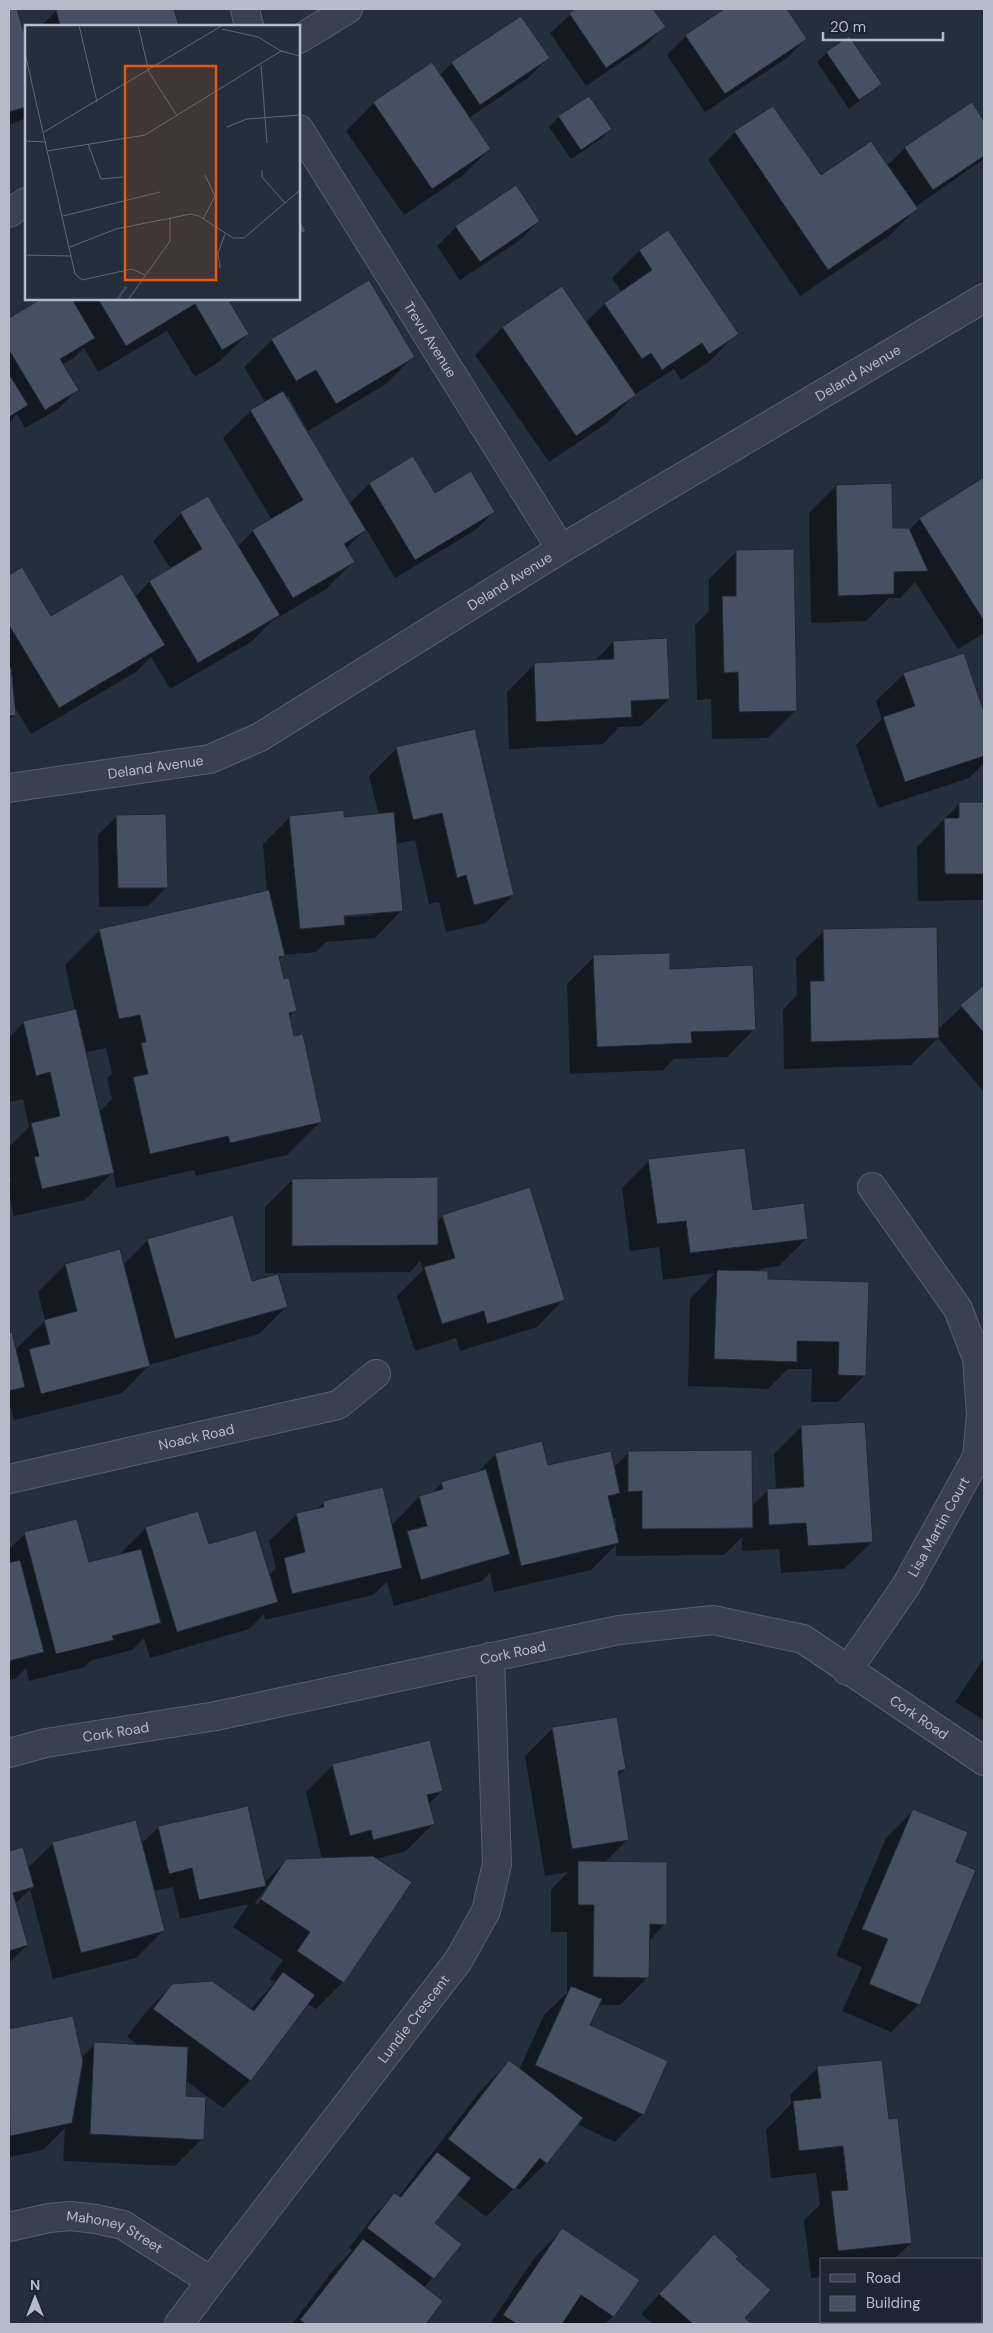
<svg xmlns="http://www.w3.org/2000/svg" width="993" height="2333" viewBox="0 0 993 2333" font-family="'DM Sans',sans-serif">
<rect width="100%" height="100%" fill="#242f3e"/>
<g fill="#0007" fill-rule="evenodd">
<polygon points="9,9 16,9 26,44 26,118 9,125"/>
<polygon points="62,9 173,9 177,26 41,26 56,11"/>
<polygon points="577,9 652,9 664,27 645,46 586,86 550,33"/>
<polygon points="726,9 785,9 806,39 787,58 705,112 667,55 686,36"/>
<polygon points="849,37 881,84 849,109 817,62 826,53"/>
<polygon points="548,58 529,77 469,118 490,149 462,176 404,215 346,131 374,103 440,75 452,63"/>
<polygon points="588,97 610,129 601,139 571,159 549,127 559,117"/>
<polygon points="971,104 984,123 984,159 915,207 916,209 889,236 800,296 708,160 735,132 820,177 887,166 905,148"/>
<polygon points="539,221 520,240 460,280 437,246 456,227"/>
<polygon points="668,232 737,333 710,361 681,380 674,369 634,395 607,423 549,462 475,355 502,328 561,288 585,323 605,304 622,293 612,278 639,251"/>
<polygon points="369,282 413,357 386,384 308,431 288,396 285,398 349,504 369,484 435,494 494,512 474,531 395,578 366,529 346,549 353,562 326,589 272,621 251,642 170,689 151,657 136,672 31,734 14,706 14,715 9,720 9,577 22,569 51,617 135,597 149,582 171,569 153,541 181,514 208,498 237,547 253,531 272,520 223,438 251,411 265,402 244,367 272,340"/>
<polygon points="43,299 226,299 248,334 220,361 195,377 167,331 98,372 84,348 75,357 62,365 77,390 58,409 25,428 17,414 9,423 9,319"/>
<polygon points="984,478 984,633 958,649 915,582 900,598 889,598 866,621 811,623 809,513 836,486 891,530 909,530 920,519"/>
<polygon points="736,552 796,710 768,738 712,739 711,699 697,700 695,625 709,611 709,579"/>
<polygon points="613,642 669,699 641,726 619,727 603,744 509,749 507,692 534,665 594,662"/>
<polygon points="963,654 984,716 984,763 969,778 878,808 856,745 882,719 876,701 904,674"/>
<path d="M397,748L513,895L486,923L446,932L439,902L429,904L415,840L396,844L402,910L375,938L326,942L316,952L283,955L278,960L283,981L296,1010L289,1017L293,1038L321,1121L287,1155L196,1176L194,1170L116,1188L113,1172L85,1200L14,1216L9,1193V1184L11,1181L9,1171V1147L29,1127L23,1099L9,1102V1038L24,1022L75,1011L65,965L99,931L267,892L263,844L290,817L343,818L379,815L369,776ZM374,912V915L338,918V915ZM106,1048L112,1074L107,1078L112,1099L98,1113L84,1053Z"/>
<polygon points="960,803 984,803 984,900 918,901 917,847"/>
<polygon points="117,816 167,887 148,906 99,907 98,835"/>
<polygon points="824,931 938,1029 984,987 984,1092 938,1038 911,1065 784,1069 783,1010 797,995 796,958"/>
<polygon points="594,957 669,970 754,1029 727,1057 674,1059 663,1070 570,1074 567,984"/>
<polygon points="649,1161 807,1238 779,1266 742,1272 767,1280 868,1284 865,1375 838,1402 811,1402 812,1369 788,1369 768,1389 688,1386 690,1299 715,1273 663,1280 659,1247 630,1251 622,1188"/>
<polygon points="292,1180 437,1222 442,1216 529,1189 564,1299 537,1327 460,1351 456,1338 415,1351 397,1296 423,1270 420,1261 410,1272 265,1273 265,1207"/>
<polygon points="148,1240 251,1283 286,1307 259,1334 149,1365 122,1393 14,1420 9,1401 9,1334 11,1333 15,1350 45,1321 38,1292 65,1265 119,1251 123,1265"/>
<path d="M801,1427L872,1542L844,1569L781,1573L779,1549L742,1551V1537L724,1555L616,1556V1545L591,1570L494,1592L490,1573L482,1581L394,1606L387,1582L373,1595L265,1620L264,1614L249,1629L150,1658L144,1638L132,1650L90,1661L85,1667L29,1681L26,1668L15,1679L9,1680V1549L25,1534L88,1564L119,1555L146,1528L208,1546L269,1575L276,1568L269,1541L297,1514L317,1509L324,1502L391,1526L419,1497L431,1494L442,1483L477,1473L496,1454L547,1467L613,1468L629,1453L751,1507L768,1490H776L774,1454ZM612,1518H616V1527L614,1528Z"/>
<polygon points="984,1658 984,1720 955,1702"/>
<polygon points="553,1728 625,1769 618,1776 628,1839 605,1862 665,1924 648,1942 648,1977 620,2005 598,2005 588,2026 642,2114 615,2142 577,2124 546,2163 519,2190 515,2187 486,2217 457,2194 433,2224 460,2244 424,2288 442,2301 424,2324 292,2324 335,2268 353,2250 349,2248 376,2213 395,2194 398,2197 482,2089 509,2062 519,2070 544,2015 567,1993 567,1932 551,1932 551,1890 568,1872 545,1876 525,1756"/>
<path d="M333,1765L442,1791L428,1805L433,1824L406,1851L376,1859L343,1982L316,2009L307,2004L250,2080L223,2108L185,2080L184,2097L202,2139L175,2166L63,2161L65,2128L43,2150L9,2157V2030L72,2017L81,2058L95,2044L139,2046L127,2037L145,2013L172,1985L250,2010L275,1982L270,1979L283,1960L233,1927L249,1904L180,1919L173,1887L153,1891L164,1930L136,1958L53,1979L30,1889L15,1904L27,1945L9,1963V1852L22,1849L28,1868L53,1843L141,1844L159,1827L264,1883L287,1860L322,1859L306,1792ZM267,1886H270L257,1905L255,1903Z"/>
<polygon points="913,1811 955,1862 974,1870 918,2005 891,2032 842,2011 862,1967 836,1956 886,1838"/>
<polygon points="818,2068 888,2120 911,2243 894,2259 822,2259 822,2277 811,2278 804,2220 820,2205 816,2173 771,2178 766,2130 791,2104 790,2095"/>
<polygon points="562,2230 613,2316 605,2324 490,2324 535,2257"/>
<polygon points="714,2236 735,2259 743,2319 750,2324 653,2324 641,2314"/>
</g>
<g fill="#455162" stroke="#1f2835">
<polygon points="9,9 17,9 26,39 26,107 9,112"/>
<polygon points="60,9 174,9 179,26 60,26 56,10"/>
<polygon points="575,9 653,9 666,27 606,68 569,13"/>
<polygon points="724,9 787,9 807,39 725,94 685,35"/>
<polygon points="521,16 550,58 480,105 451,62"/>
<polygon points="849,36 882,84 859,100 826,52"/>
<polygon points="432,62 491,149 432,189 373,102"/>
<polygon points="589,96 612,129 581,150 558,116"/>
<polygon points="972,102 984,121 984,156 933,190 904,147"/>
<polygon points="773,106 821,175 871,141 918,209 828,270 734,131"/>
<polygon points="516,185 540,221 480,262 455,226"/>
<polygon points="299,219 306,231 299,235"/>
<polygon points="668,230 739,334 709,354 702,343 662,370 651,353 642,359 604,303 652,270 639,250"/>
<polygon points="369,280 415,357 336,404 316,370 296,381 271,339"/>
<polygon points="562,286 636,395 576,436 502,327"/>
<polygon points="41,299 72,299 95,338 60,359 79,390 45,410 9,350 9,318"/>
<polygon points="98,299 228,299 249,334 222,350 195,304 126,346"/>
<polygon points="9,374 28,405 9,417"/>
<polygon points="283,391 366,530 344,544 355,562 293,598 252,530 303,500 250,410"/>
<polygon points="413,456 435,493 471,471 495,512 415,560 369,483"/>
<polygon points="984,477 984,621 919,518"/>
<polygon points="892,483 893,528 909,528 928,571 894,572 894,594 838,596 836,485"/>
<polygon points="208,496 280,615 198,663 149,581 202,549 180,512"/>
<polygon points="794,549 797,711 739,712 738,672 724,673 722,596 736,596 736,550"/>
<polygon points="22,567 51,616 122,574 165,645 59,708 9,625 9,575"/>
<polygon points="667,638 670,699 631,701 632,717 536,722 534,663 614,659 613,641"/>
<polygon points="964,653 984,712 984,756 905,782 883,717 915,706 903,673"/>
<polygon points="11,667 16,715 9,716 9,668"/>
<polygon points="475,729 514,895 474,905 466,875 457,878 442,813 413,820 396,747"/>
<polygon points="959,802 984,802 984,874 945,874 944,818 959,818"/>
<polygon points="344,810 344,817 394,812 403,911 344,916 345,925 300,929 289,816"/>
<polygon points="166,814 168,888 118,888 116,815"/>
<polygon points="269,890 285,956 279,957 284,979 289,978 297,1011 289,1013 294,1036 303,1034 322,1122 230,1143 228,1136 150,1154 133,1077 148,1074 141,1043 146,1042 140,1015 119,1019 99,929"/>
<polygon points="937,927 939,1038 811,1042 810,981 824,981 823,929"/>
<polygon points="670,953 670,969 753,965 756,1030 691,1032 692,1043 597,1047 593,955"/>
<polygon points="984,985 984,1033 960,1005"/>
<polygon points="76,1009 114,1173 42,1189 34,1157 39,1156 31,1123 60,1116 50,1072 36,1076 23,1021"/>
<polygon points="745,1148 753,1210 804,1203 808,1239 690,1253 686,1221 657,1224 648,1159"/>
<polygon points="438,1177 438,1245 292,1246 292,1179"/>
<polygon points="530,1187 565,1300 487,1324 484,1311 442,1324 424,1267 455,1258 442,1215"/>
<polygon points="233,1215 252,1281 278,1274 288,1307 175,1339 147,1239"/>
<polygon points="120,1249 150,1366 41,1394 29,1349 50,1344 44,1320 77,1311 65,1264"/>
<polygon points="717,1270 768,1271 768,1279 869,1282 866,1376 838,1375 839,1342 797,1341 797,1362 714,1359"/>
<polygon points="12,1332 25,1387 9,1391 9,1333"/>
<polygon points="865,1422 873,1542 808,1546 806,1523 769,1525 767,1489 804,1487 801,1425"/>
<polygon points="542,1441 548,1465 611,1451 620,1493 608,1496 619,1543 521,1566 495,1453"/>
<polygon points="752,1450 753,1528 642,1529 642,1491 628,1492 628,1451"/>
<polygon points="486,1469 510,1554 421,1580 407,1531 427,1526 419,1496 443,1489 441,1482"/>
<polygon points="383,1487 402,1568 292,1594 284,1558 305,1552 296,1513 324,1507 323,1501"/>
<polygon points="198,1511 209,1544 256,1530 278,1602 177,1632 145,1527"/>
<polygon points="77,1519 89,1562 141,1549 161,1623 112,1636 114,1640 56,1654 24,1532"/>
<polygon points="20,1560 44,1652 9,1661 9,1563"/>
<polygon points="617,1717 626,1769 618,1771 629,1840 572,1849 552,1727"/>
<polygon points="430,1740 443,1791 427,1795 435,1824 373,1840 371,1830 350,1836 332,1764"/>
<polygon points="248,1806 266,1886 199,1900 192,1868 169,1874 158,1826"/>
<polygon points="913,1809 968,1832 956,1862 976,1870 920,2005 869,1984 888,1939 862,1929"/>
<polygon points="136,1820 165,1931 81,1953 52,1842"/>
<polygon points="23,1847 34,1887 13,1893 28,1945 9,1951 9,1851"/>
<polygon points="373,1856 412,1882 344,1983 297,1951 310,1932 260,1899 286,1859"/>
<polygon points="578,1861 667,1862 667,1925 650,1924 649,1978 593,1977 594,1905 578,1905"/>
<polygon points="283,1972 315,1995 251,2081 153,2009 172,1984 212,1981 254,2011"/>
<polygon points="571,1986 602,1999 590,2025 668,2061 644,2115 535,2065"/>
<polygon points="73,2016 83,2061 72,2123 10,2136 9,2029"/>
<polygon points="94,2042 188,2047 186,2096 206,2097 204,2140 90,2134"/>
<polygon points="509,2060 583,2118 547,2164 540,2158 514,2190 448,2139"/>
<polygon points="882,2060 889,2119 898,2118 912,2243 838,2251 831,2191 848,2190 843,2146 799,2151 793,2101 821,2098 817,2066"/>
<polygon points="437,2152 471,2178 435,2223 462,2244 434,2279 367,2228 394,2193 401,2197"/>
<polygon points="562,2228 640,2280 614,2317 581,2295 562,2324 517,2324 503,2315"/>
<polygon points="714,2234 739,2257 736,2259 771,2290 745,2318 752,2324 693,2324 659,2294"/>
<polygon points="363,2239 443,2301 426,2324 306,2324 300,2320"/>
</g>
<g fill="none" stroke-linecap="round" stroke-linejoin="round">
<defs>
<g id="minor">
<polyline points="245,9 249,26"/>
<polyline points="299,39 348,9"/>
<path id="s1" d="M299,129L561,549"/>
<polyline points="9,213 26,202"/>
<path id="s2" d="M9,788L210,759L260,737L561,549L984,298"/>
<path id="s3" d="M9,1479L338,1405L376,1374"/>
<path id="s4" d="M847,1671L906,1586L977,1457L981,1415L977,1358L958,1309L872,1187"/>
<path id="s5" d="M9,1753L46,1743L216,1716L619,1630L713,1620L803,1639L984,1761"/>
<path id="s6" d="M9,2227L49,2218L70,2216L96,2219L123,2225L211,2281"/>
<path id="s7" d="M179,2324L211,2281L458,1961L486,1911L497,1864L490,1657"/>
</g>
</defs>
<use href="#minor" stroke="#565f6c" stroke-width="30"/>
<use href="#minor" stroke="#38414e" stroke-width="28"/>
</g>
<g text-anchor="middle" stroke-width="4.5" stroke-linejoin="round" paint-order="stroke">
<g font-size="14" fill="#b4bcc9" stroke="#1d2633">
<text dy="5" stroke="none"><textPath href="#s1" startOffset="248">Trevu Avenue</textPath></text>
<text dy="5" stroke="none"><textPath href="#s2" startOffset="958">Deland Avenue</textPath></text>
<text dy="5" stroke="none"><textPath href="#s2" startOffset="552">Deland Avenue</textPath></text>
<text dy="5" stroke="none"><textPath href="#s2" startOffset="148">Deland Avenue</textPath></text>
<text dy="5" stroke="none"><textPath href="#s3" startOffset="192">Noack Road</textPath></text>
<text dy="5" stroke="none"><textPath href="#s4" startOffset="171">Lisa Martin Court</textPath></text>
<text dy="5" stroke="none"><textPath href="#s5" startOffset="514">Cork Road</textPath></text>
<text dy="5" stroke="none"><textPath href="#s5" startOffset="949">Cork Road</textPath></text>
<text dy="5" stroke="none"><textPath href="#s5" startOffset="109">Cork Road</textPath></text>
<text dy="5" stroke="none"><textPath href="#s7" startOffset="385">Lundie Crescent</textPath></text>
<text dy="5" stroke="none"><textPath href="#s6" startOffset="110">Mahoney Street</textPath></text>
</g>
</g>
<g transform="translate(25 25)">
<rect width="275" height="275" fill="#242f3e"/>
<path fill="none" stroke="#394c67" stroke-width="2.5" d="M92,275L101,262"/>
<path fill="none" stroke="#5e6776" stroke-width="1" d="M54,0L72,77M113,0L124,47L152,91M197,4L233,12L256,26L275,31M0,28L50,249L57,255L107,244L120,250M236,40L242,118M202,102L222,94L275,90M19,107L198,0M0,116L21,117M63,119L76,154L98,152M22,126L120,110L256,26M237,145V152L260,178M38,191L135,167M178,194L190,171L180,150M45,222L91,204L166,189L174,191L208,213H219L275,165M0,230L46,231M195,243L193,228L200,209M103,275L145,216V193"/>
<path fill="#e8590c" fill-opacity="0.15" stroke="#e8590c" stroke-width="2.5" d="M100,41H191V255H100Z"/>
<rect width="275" height="275" fill="none" stroke="#b4bcc9" stroke-width="2.5"/>
</g>
<rect width="993" height="2333" fill="none" stroke="#b4bcc9" stroke-width="20"/>
<rect x="820" y="2258" width="162" height="65" fill="#1d2633" stroke="#59626f"/>
<rect x="830" y="2274" width="25" height="8" fill="#38414e" stroke="#59626f"/>
<text x="866" y="2283" font-size="15" fill="#b4bcc9">Road</text>
<rect x="830" y="2296" width="25" height="15" fill="#455162" stroke="#59626f"/>
<text x="866" y="2308" font-size="15" fill="#b4bcc9">Building</text>
<g transform="translate(35 2298)" stroke="#1d2633" stroke-width="4" paint-order="stroke">
<path d="M0-4L9 19L0 12L-9 19Z" fill="#b4bcc9"/>
<text y="-8" font-size="14" font-weight="bold" text-anchor="middle" fill="#b4bcc9">N</text>
</g>
<path d="M823 32v8h120v-8" fill="none" stroke="#b4bcc9" stroke-width="2.5"/>
<text x="830" y="32" font-size="15" fill="#b4bcc9" stroke="#1d2633" stroke-width="4" paint-order="stroke">20 m</text>
</svg>
